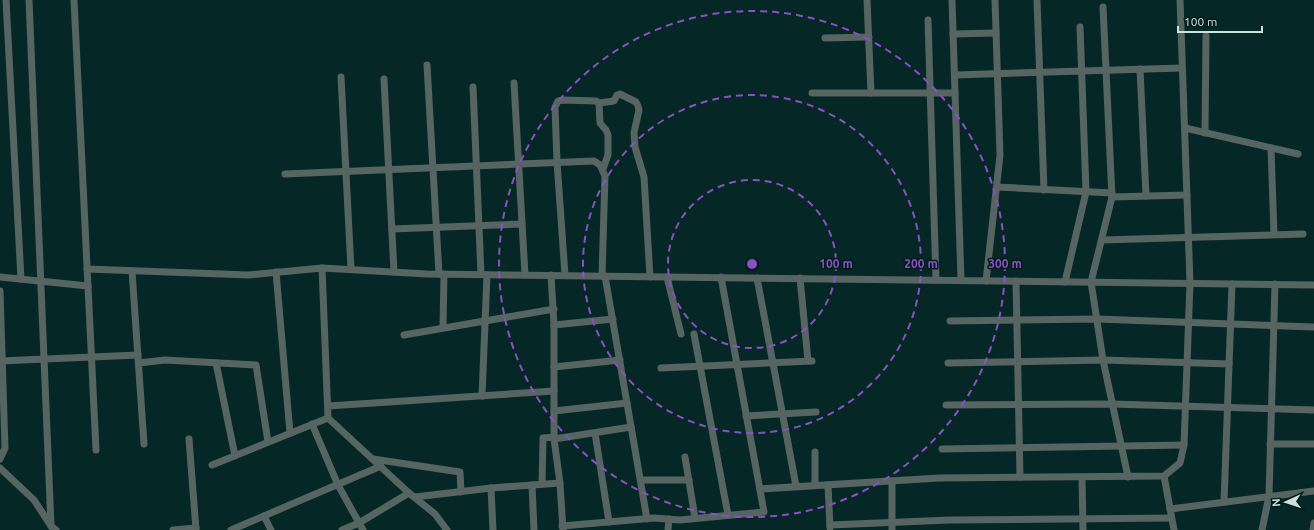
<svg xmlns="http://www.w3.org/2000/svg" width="1314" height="530" viewBox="0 0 1314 530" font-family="Ubuntu,sans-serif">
<rect width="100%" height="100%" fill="#052725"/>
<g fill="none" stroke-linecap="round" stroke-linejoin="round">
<g stroke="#566462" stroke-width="7">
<polyline points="6,0 21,279"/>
<polyline points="29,0 51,526"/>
<polyline points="74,0 96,450"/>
<polyline points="867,0 871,93"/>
<polyline points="952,0 961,280"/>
<polyline points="1037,0 1044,190"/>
<polyline points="1103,7 1112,197 1091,282 1103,360 1128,477"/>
<polyline points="928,20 936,280"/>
<polyline points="953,34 996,33"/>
<polyline points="825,38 869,37"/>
<polyline points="427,65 439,274"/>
<polyline points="1140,69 1146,196"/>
<polyline points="955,75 1182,68"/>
<polyline points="341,77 351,269"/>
<polyline points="384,79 394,272"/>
<polyline points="514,83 525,275"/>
<polyline points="473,87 481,274"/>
<polyline points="812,93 955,93"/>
<polyline points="599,103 614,101 617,95 620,94 636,102 638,106 639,110 634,133 635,147 644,177 650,277"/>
<polyline points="1185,128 1298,154"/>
<polyline points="1205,133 1206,36"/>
<polyline points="1271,148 1274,234"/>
<polyline points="285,174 594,161 600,165 605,176 602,276"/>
<polyline points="997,187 1112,193"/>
<polyline points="1112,197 1187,195"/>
<polyline points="392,229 522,224"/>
<polyline points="1102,240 1303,234"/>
<polyline points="322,268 328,418 409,493 435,514 447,530"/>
<polyline points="87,269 248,275 322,268 427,274 1314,285"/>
<polyline points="132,271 144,444"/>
<polyline points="276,272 290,433"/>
<polyline points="551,275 554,325 554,439 560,483 563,530"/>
<polyline points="565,275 557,162 555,107 558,101 563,100 596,101 599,103 600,123 606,130 608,135 608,155 603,169"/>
<polyline points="605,276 647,519"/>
<polyline points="0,277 88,286"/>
<polyline points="667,277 681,334"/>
<polyline points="757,278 796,486"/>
<polyline points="800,278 808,361"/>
<polyline points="986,281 1000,155 995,0"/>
<polyline points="1016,281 1020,477"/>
<polyline points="1065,282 1086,192 1080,27"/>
<polyline points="0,291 5,448 0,459"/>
<polyline points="950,321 1097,319 1314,327"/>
<polyline points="554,325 613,319"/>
<polyline points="443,328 444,274"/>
<polyline points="694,334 728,515"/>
<polyline points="404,335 554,309"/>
<polyline points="0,361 138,355"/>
<polyline points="139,363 165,360 256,365 268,442"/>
<polyline points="216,363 235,456"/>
<polyline points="948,363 1103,360 1229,364"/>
<polyline points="554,367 620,360"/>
<polyline points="661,368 812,361"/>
<polyline points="482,396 487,275"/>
<polyline points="946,405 1112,404 1314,410"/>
<polyline points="328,406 554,391"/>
<polyline points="554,411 627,403"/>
<polyline points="746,416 816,412"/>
<polyline points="312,424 338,485 363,530"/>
<polyline points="595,433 609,522"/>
<polyline points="189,439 196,530"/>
<polyline points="554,439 631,427"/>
<polyline points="1270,444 1314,444"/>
<polyline points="942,449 1184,445"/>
<polyline points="685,457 695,518"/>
<polyline points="373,459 460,472 461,492"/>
<polyline points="212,465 328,418"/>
<polyline points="0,468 34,500 51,526 56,530"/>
<polyline points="1164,476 1174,530"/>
<polyline points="1082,477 1083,530"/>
<polyline points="641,480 689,480"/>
<polyline points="892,481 892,530"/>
<polyline points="542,484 543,438 554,437"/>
<polyline points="532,485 534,530"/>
<polyline points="815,485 815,452"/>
<polyline points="828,485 830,528"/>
<polyline points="491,488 493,530"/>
<polyline points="760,489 939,478 1164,476 1180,463 1184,445 1190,283 1180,0"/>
<polyline points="415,497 491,488 560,483"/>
<polyline points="1224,502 1232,284"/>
<polyline points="1170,509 1314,491"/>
<polyline points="264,516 271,530"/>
<polyline points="830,525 950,520 1171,518"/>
<polyline points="562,526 654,518 680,520 764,512 721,277"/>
<polyline points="173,530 196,528"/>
<polyline points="231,530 381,466"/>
<polyline points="342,530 359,523 409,493"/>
<polyline points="668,530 669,519"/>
<polyline points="1262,530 1269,496 1275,284"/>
<polyline points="1313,530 1314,523"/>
</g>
</g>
<g fill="none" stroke="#8c50c5" stroke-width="2" stroke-dasharray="7 5">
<circle cx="752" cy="264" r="84"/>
<circle cx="752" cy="264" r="169"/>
<circle cx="752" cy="264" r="253"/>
</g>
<circle cx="752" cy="264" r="6" fill="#8c50c5" stroke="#001d1b" stroke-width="2"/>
<g font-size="12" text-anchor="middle" font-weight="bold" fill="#8c50c5" stroke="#001d1b" stroke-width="3" stroke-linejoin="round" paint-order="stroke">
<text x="836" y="268">100 m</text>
<text x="921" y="268">200 m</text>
<text x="1005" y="268">300 m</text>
</g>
<g transform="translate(1286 502) rotate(267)" stroke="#001d1b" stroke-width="3" paint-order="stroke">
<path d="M0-3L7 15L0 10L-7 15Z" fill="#cfe1df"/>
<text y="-6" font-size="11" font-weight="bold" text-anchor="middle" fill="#cfe1df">N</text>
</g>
<path d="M1178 26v6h84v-6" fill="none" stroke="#cfe1df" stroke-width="2"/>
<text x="1184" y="26" font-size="12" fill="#cfe1df" stroke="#001d1b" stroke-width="3" paint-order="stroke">100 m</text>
</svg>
